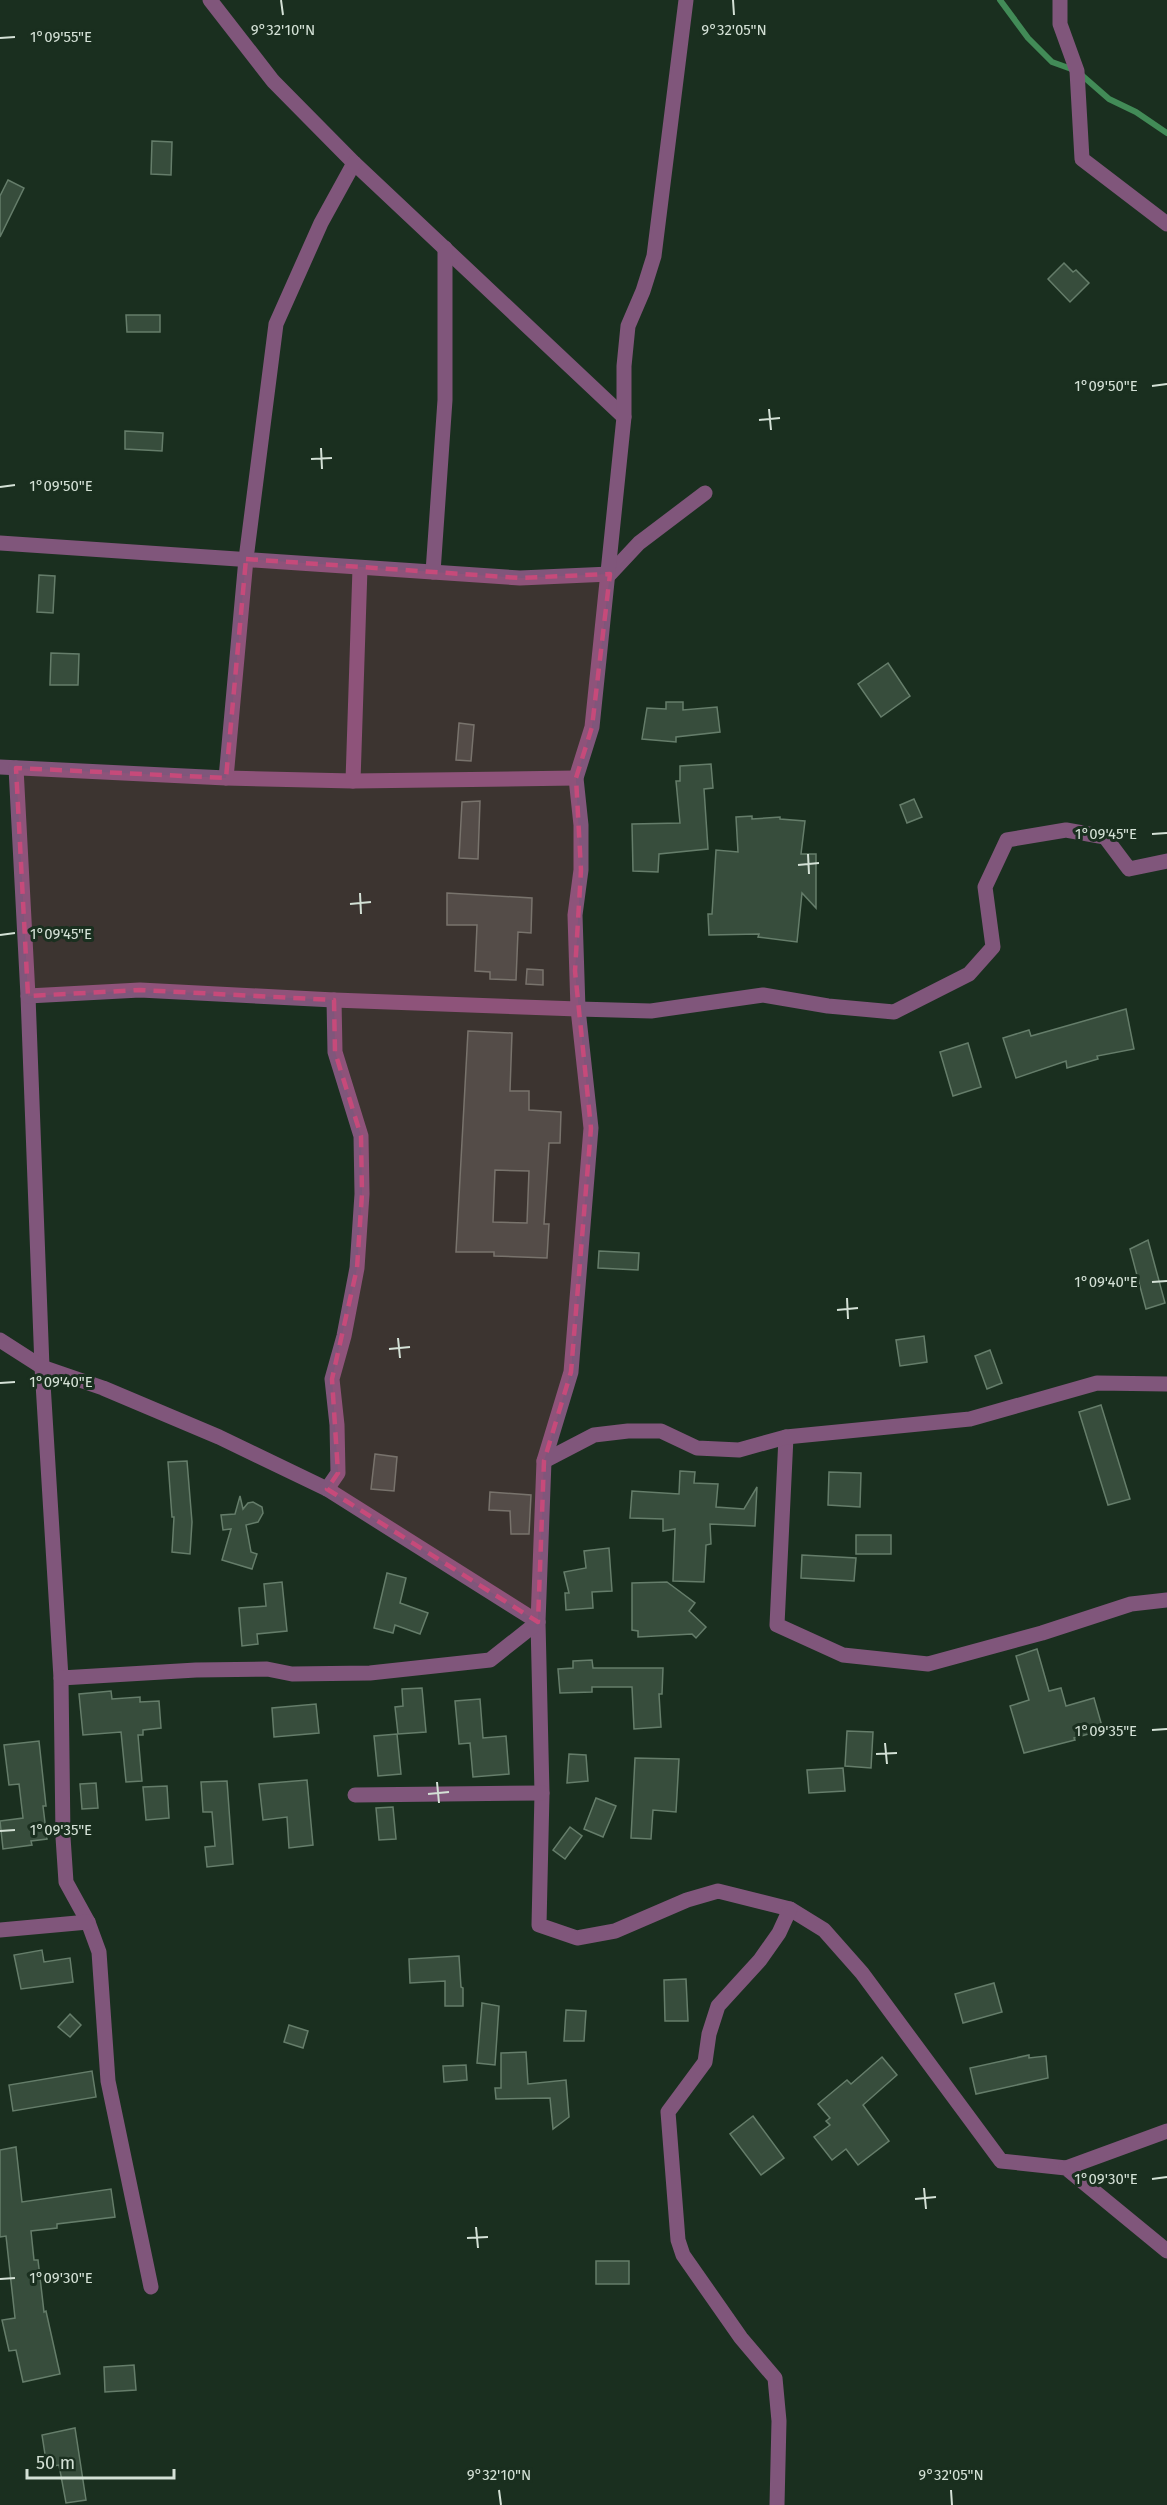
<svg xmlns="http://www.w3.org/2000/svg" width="1167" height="2505" viewBox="0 0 1167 2505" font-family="'Fira Sans',sans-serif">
<rect width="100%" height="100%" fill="#1a2f1f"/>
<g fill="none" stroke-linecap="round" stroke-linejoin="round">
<polyline stroke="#428b57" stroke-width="6" points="1000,0 1028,38 1052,62 1077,71 1109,99 1136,112 1167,133"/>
</g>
<g fill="#374d3c" stroke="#657d6a" stroke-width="1.5" fill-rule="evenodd">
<polygon points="152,141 172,142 171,175 151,174"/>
<polygon points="8,180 24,188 0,237 0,196"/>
<polygon points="1064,263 1073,272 1076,270 1089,283 1070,302 1048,279"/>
<polygon points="126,315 160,315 160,332 127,332"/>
<polygon points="125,431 163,433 162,451 125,449"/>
<polygon points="39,575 55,576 53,613 37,612"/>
<polygon points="51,653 79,654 78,685 50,685"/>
<polygon points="888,663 910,696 881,717 858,684"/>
<polygon points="666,702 683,702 683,710 717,707 720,732 676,737 676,742 642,739 647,708 666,709"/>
<polygon points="459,723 474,725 471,761 456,760"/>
<polygon points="711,764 713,788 704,789 708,849 659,854 658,872 633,871 632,824 680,823 676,781 680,781 680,766"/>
<polygon points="914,799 922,817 907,823 900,805"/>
<polygon points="480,801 478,859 459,858 462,802"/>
<polygon points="752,816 752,819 780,817 780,819 805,821 801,854 816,854 816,908 802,893 797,942 758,937 759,934 709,935 708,914 712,914 716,850 738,852 736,817"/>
<polygon points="447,893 532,898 531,933 518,932 516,980 490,979 490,972 475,971 477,925 447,925"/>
<polygon points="527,969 543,970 543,985 526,984"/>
<polygon points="1126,1009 1134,1049 1097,1056 1098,1059 1067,1068 1066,1061 1016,1078 1003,1038 1029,1030 1031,1036"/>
<path d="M468,1031L512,1033L510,1091H529V1110L561,1112L560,1143H549L544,1224H549L547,1258L494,1256V1252H456ZM495,1170L529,1171L527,1223L493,1222Z"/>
<polygon points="968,1043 981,1087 953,1096 940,1052"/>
<polygon points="1148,1240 1165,1303 1146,1309 1130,1249"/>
<polygon points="599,1251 639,1253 638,1270 598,1268"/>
<polygon points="924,1336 927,1362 900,1366 896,1340"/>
<polygon points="990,1350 1002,1383 987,1389 975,1356"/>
<polygon points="1101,1405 1130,1499 1108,1505 1079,1412"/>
<polygon points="375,1454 397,1457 394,1491 371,1489"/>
<polygon points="187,1461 192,1522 190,1554 172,1552 174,1517 172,1517 168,1462"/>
<polygon points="680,1471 695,1472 694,1483 718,1484 716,1507 744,1509 757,1487 755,1526 710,1524 711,1544 706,1545 704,1582 673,1581 675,1529 663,1531 663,1519 630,1518 632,1491 679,1494"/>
<polygon points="829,1472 861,1473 860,1507 828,1505"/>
<polygon points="490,1492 531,1495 529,1534 511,1534 510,1511 489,1510"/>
<polygon points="240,1496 243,1509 248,1503 253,1502 262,1507 263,1513 258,1522 246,1525 251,1552 257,1554 252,1569 222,1560 231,1529 223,1530 221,1515 235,1514"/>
<rect x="856" y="1535" width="35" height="19"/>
<polygon points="609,1548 612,1591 592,1592 593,1608 566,1610 565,1593 569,1593 564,1572 586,1568 584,1551"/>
<polygon points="802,1555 856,1558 854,1581 801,1578"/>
<polygon points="387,1573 406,1578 400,1603 428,1613 420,1634 395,1625 393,1633 374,1628"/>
<polygon points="282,1582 287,1631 257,1634 258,1644 242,1646 239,1608 266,1606 264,1584"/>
<polygon points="667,1582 695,1603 689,1611 706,1627 696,1638 692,1634 638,1637 638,1631 632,1630 632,1583"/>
<polygon points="1037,1649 1049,1691 1061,1688 1066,1706 1094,1698 1103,1730 1074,1738 1075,1740 1024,1753 1010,1706 1029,1700 1016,1656"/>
<polygon points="592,1660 593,1668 663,1668 662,1694 659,1694 661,1727 634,1729 632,1687 592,1687 592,1692 560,1693 558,1669 573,1668 573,1661"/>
<polygon points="422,1688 426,1732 398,1734 395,1707 403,1706 402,1689"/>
<polygon points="111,1691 112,1699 140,1697 140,1702 159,1701 161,1728 143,1730 143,1735 138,1735 142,1781 126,1782 121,1732 83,1735 79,1694"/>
<polygon points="480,1699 483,1738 506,1736 509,1774 473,1777 470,1743 459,1744 455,1701"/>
<polygon points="316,1704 319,1733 274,1737 272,1708"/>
<polygon points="847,1731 873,1732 871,1768 845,1766"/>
<polygon points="397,1734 401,1774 378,1776 374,1736"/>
<polygon points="39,1741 46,1806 43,1806 47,1839 31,1841 32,1845 3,1849 0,1821 23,1818 19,1784 9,1785 4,1745"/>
<polygon points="569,1754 586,1755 588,1781 567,1783"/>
<polygon points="635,1758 679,1759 676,1812 653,1810 651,1839 631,1838"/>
<polygon points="843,1768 845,1791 809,1793 807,1770"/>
<polygon points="307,1780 313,1845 289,1848 287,1817 263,1820 259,1784"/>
<polygon points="227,1781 233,1864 207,1867 205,1847 215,1846 212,1812 203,1812 201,1782"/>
<polygon points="96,1783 98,1808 82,1809 80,1784"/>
<polygon points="167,1786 169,1818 146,1820 143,1787"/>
<polygon points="596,1798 616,1806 603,1837 584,1829"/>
<polygon points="393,1807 396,1839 379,1840 376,1808"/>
<polygon points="570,1827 582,1836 565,1859 553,1850"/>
<polygon points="42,1950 44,1962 70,1958 73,1982 21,1989 14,1955"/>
<polygon points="459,1956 461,1987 463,1988 463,2006 445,2006 445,1981 410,1983 409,1959"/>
<polygon points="686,1979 688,2021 665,2021 664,1980"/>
<polygon points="994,1983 1002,2012 963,2023 955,1994"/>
<polygon points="482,2003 499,2006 495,2065 477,2063"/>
<polygon points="566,2010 586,2011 584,2041 564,2041"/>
<polygon points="70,2014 81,2025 70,2037 58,2027"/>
<polygon points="289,2025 308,2031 303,2048 284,2042"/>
<polygon points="526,2052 528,2084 566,2080 569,2117 553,2129 550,2098 496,2099 495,2088 501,2088 501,2053"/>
<polygon points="1029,2055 1029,2058 1046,2056 1048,2078 976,2094 970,2068"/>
<polygon points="882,2057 897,2075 863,2105 889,2141 858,2165 846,2149 832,2160 814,2137 830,2125 826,2121 830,2118 818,2104 847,2080 851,2084"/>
<polygon points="466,2065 467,2080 444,2082 443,2066"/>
<polygon points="92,2071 96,2097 13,2111 9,2085"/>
<polygon points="753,2116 784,2158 761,2175 730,2134"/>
<polygon points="16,2147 22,2202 111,2189 115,2217 57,2224 57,2228 31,2231 34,2260 38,2260 44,2312 46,2311 60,2374 23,2382 16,2350 9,2351 2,2320 15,2318 6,2236 0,2237 0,2150"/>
<rect x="596" y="2261" width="33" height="23"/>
<polygon points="134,2365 136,2390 105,2392 104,2367"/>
<polygon points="75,2428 86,2500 66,2503 59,2465 47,2467 42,2435"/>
</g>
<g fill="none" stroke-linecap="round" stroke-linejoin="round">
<g stroke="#80567b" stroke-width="15">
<polyline points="210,0 273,81 354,163 624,417"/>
<polyline points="1060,0 1060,24 1077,71 1082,159 1167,224"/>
<polyline points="0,543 520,578 610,574 639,543 705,493"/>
<polyline points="433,572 445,400 445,248"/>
<polyline points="0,767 226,778 353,781 576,778"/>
<polyline points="16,768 28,996 42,1367 61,1678 63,1837 66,1882 88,1922 99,1952 108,2081 151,2287"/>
<polyline points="226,778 246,559 276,324 321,223 354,163"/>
<polyline points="353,781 360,568"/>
<polyline points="1167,861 1129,869 1105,837 1066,830 1007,840 985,887 993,947 969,974 894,1012 828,1006 763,995 651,1011 578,1009 591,1128 571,1372 544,1461 538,1622 542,1793 539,1925 577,1938 615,1931 687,1900 718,1891 790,1909 824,1930 862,1973 1001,2161 1066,2168 1167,2251"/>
<polyline points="28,996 140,990 334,1000 578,1009 575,915 581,870 581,825 576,778 592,727 624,417 624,366 628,326 643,291 654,256 686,0"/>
<polyline points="0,1340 42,1367 103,1388 219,1437 327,1489 538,1622"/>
<polyline points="786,1437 777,1625 843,1655 928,1664 1042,1633 1131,1604 1167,1600"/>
<polyline points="544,1461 594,1435 628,1431 661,1431 697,1448 739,1450 786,1437 970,1419 1097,1383 1167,1384"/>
<polyline points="327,1489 338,1473 337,1425 332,1379 344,1336 357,1268 362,1194 361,1136 335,1052 334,1000"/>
<polyline points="61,1678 196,1670 267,1669 292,1674 370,1673 490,1660 538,1622"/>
<polyline points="355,1795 542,1793"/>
<polyline points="0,1930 88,1922"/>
<polyline points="1066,2168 1167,2131"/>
<polyline points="777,2505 779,2421 775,2378 741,2338 683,2255 678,2240 668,2112 705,2062 709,2034 718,2006 760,1960 779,1933 790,1909"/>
</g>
</g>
<path fill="#c64a7a" fill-opacity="0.2" stroke="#c64a7a" stroke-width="4.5" stroke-dasharray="12 8" stroke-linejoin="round" d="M246,559L520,578L610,574L592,727L576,778L581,870L575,971L591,1128L571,1372L544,1461L538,1622L327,1489L338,1473L332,1379L357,1268L362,1194L361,1136L335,1052L334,1000L140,990L28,996L16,768L226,778Z"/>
<path fill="none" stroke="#d4e1d6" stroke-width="2" d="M281,0L283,15M733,0L734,15M0,38L15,37M1152,386L1167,384M769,409L771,430M759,420L780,418M321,448L322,469M311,459L332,458M0,487L15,485M1152,834L1167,833M808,854L809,874M798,865L819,863M360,893L361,914M350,904L371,902M0,935L15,933M1152,1282L1167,1281M847,1298L848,1319M837,1310L858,1308M398,1338L400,1358M389,1349L410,1347M0,1383L15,1382M1152,1730L1167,1729M885,1743L887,1764M876,1754L897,1753M437,1782L439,1803M428,1794L449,1792M0,1831L15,1830M1152,2179L1167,2177M924,2188L926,2209M915,2199L936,2197M476,2227L478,2248M467,2238L488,2237M0,2279L15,2278M499,2490L501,2505M951,2490L952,2505"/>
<g font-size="15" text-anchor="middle" fill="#d4e1d6" stroke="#1a2f1f" stroke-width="6" stroke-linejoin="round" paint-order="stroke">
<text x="283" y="35">9°32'10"N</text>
<text x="734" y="35">9°32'05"N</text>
<text x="61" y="42">1°09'55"E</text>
<text x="1106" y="391">1°09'50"E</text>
<text x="61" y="491">1°09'50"E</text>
<text x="1106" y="839">1°09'45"E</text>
<text x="61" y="939">1°09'45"E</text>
<text x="1106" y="1287">1°09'40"E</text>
<text x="61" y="1387">1°09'40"E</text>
<text x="1106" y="1736">1°09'35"E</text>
<text x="61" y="1835">1°09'35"E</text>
<text x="1106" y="2184">1°09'30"E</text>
<text x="61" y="2283">1°09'30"E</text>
<text x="499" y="2480">9°32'10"N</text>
<text x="951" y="2480">9°32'05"N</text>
</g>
<path d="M27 2469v9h147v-9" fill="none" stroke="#d4e1d6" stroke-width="3"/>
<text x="36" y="2469" font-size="18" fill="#d4e1d6" stroke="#1a2f1f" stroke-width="4.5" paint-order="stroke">50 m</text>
</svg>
